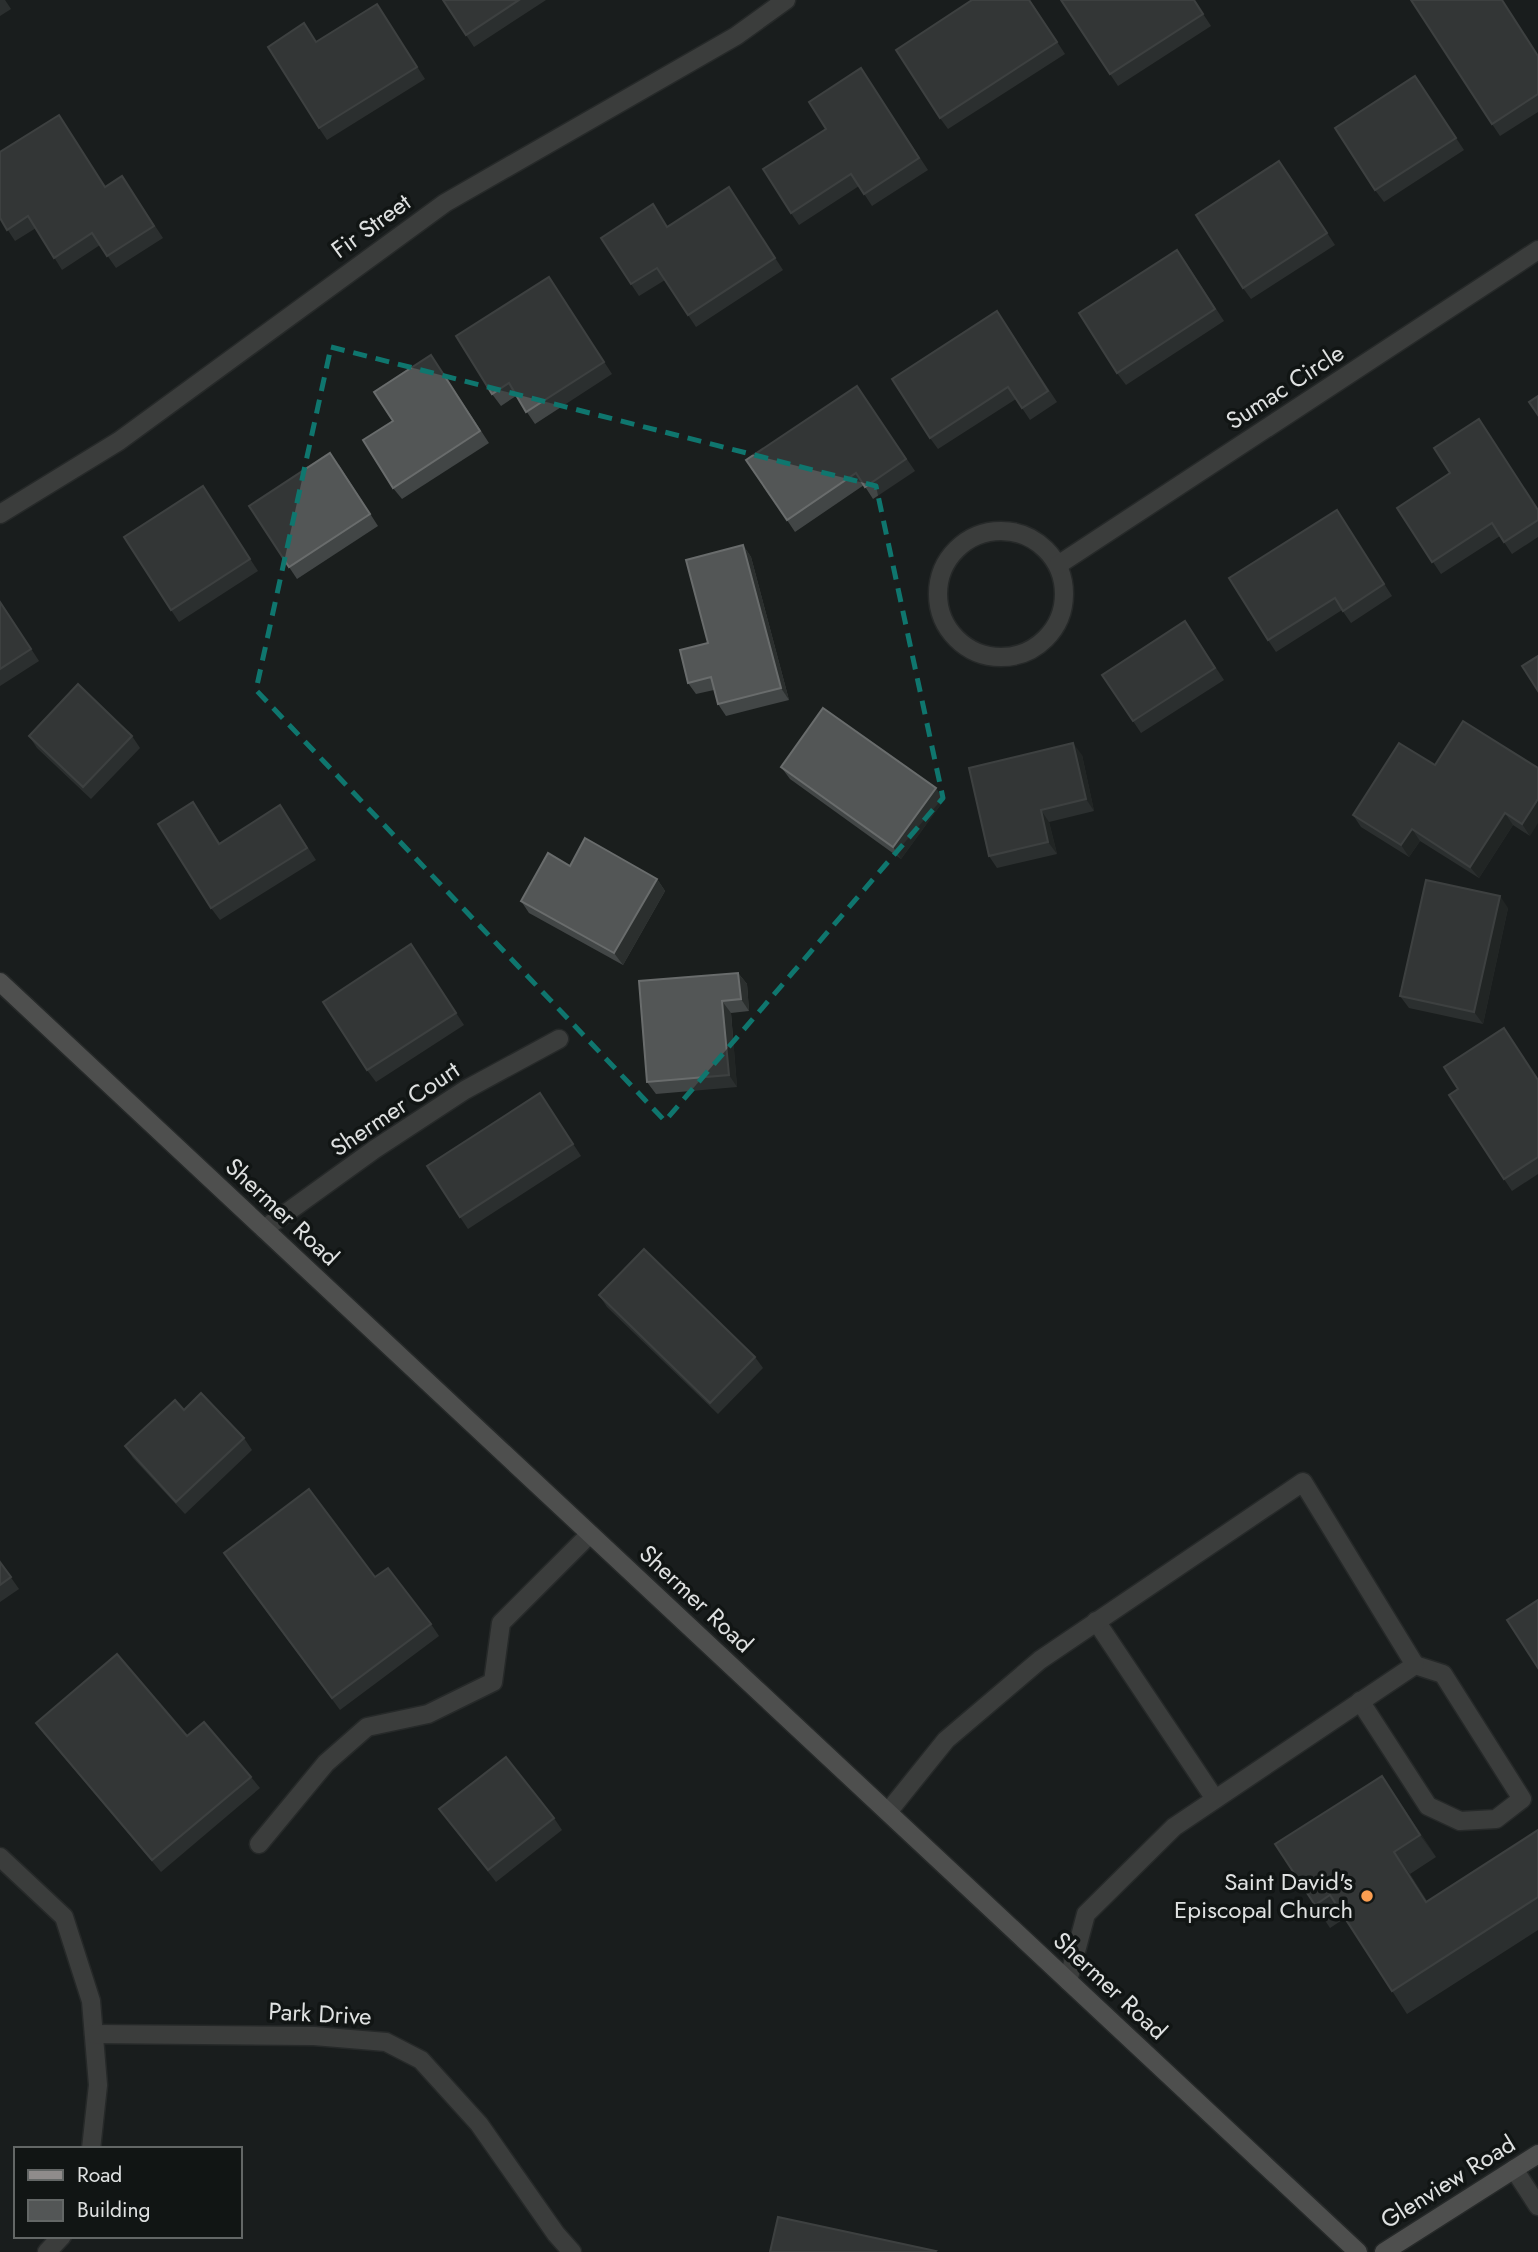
<svg xmlns="http://www.w3.org/2000/svg" width="1538" height="2252" viewBox="0 0 1538 2252" font-family="Jost,sans-serif">
<rect width="100%" height="100%" fill="#1a1e1d"/>
<g fill="none" stroke-linecap="round" stroke-linejoin="round">
<defs>
<g id="lane">
<polyline points="1096,1621 1215,1799"/>
<polyline points="1360,1701 1428,1806 1460,1821 1496,1819 1522,1799 1443,1674 1415,1665"/>
<polyline points="888,1812 946,1740 1040,1660 1303,1482 1415,1665 1174,1827 1086,1914 1068,1981"/>
<polyline points="259,1844 326,1763 367,1727 428,1714 493,1682 501,1623 590,1534"/>
<polyline points="1514,2169 1538,2206"/>
</g>
<g id="street">
<polyline points="0,514 119,441 445,203 736,36 786,0"/>
<circle cx="1001" cy="594" r="63"/>
<polyline points="1058,565 1538,250"/>
<polyline points="264,1229 375,1149 465,1090 559,1039"/>
<polyline points="0,1857 64,1917 91,2001 98,2085 91,2149"/>
<polyline points="94,2034 314,2036 386,2042 421,2060 479,2124 556,2234 572,2252"/>
<polyline points="47,2252 62,2236"/>
</g>
<g id="secondary">
<polyline points="0,982 1358,2252"/>
<polyline points="1384,2252 1538,2154"/>
</g>
</defs>
<use href="#lane" stroke="#363938" stroke-width="21"/>
<use href="#street" stroke="#363938" stroke-width="21"/>
<use href="#secondary" stroke="#363938" stroke-width="21"/>
<use href="#lane" stroke="#656463" stroke-width="18"/>
<use href="#street" stroke="#656463" stroke-width="18"/>
<use href="#secondary" stroke="#8f8c8b" stroke-width="18"/>
</g>
<g fill="#424646">
<polygon points="0,0 5,0 11,9 0,16"/>
<polygon points="443,0 546,0 474,47"/>
<polygon points="1030,0 1065,54 948,129 940,118"/>
<polygon points="1194,0 1211,26 1118,86 1110,74"/>
<polygon points="377,4 425,79 327,140 319,128 317,42"/>
<polygon points="1538,55 1538,112 1500,136 1492,124"/>
<polygon points="861,68 928,170 872,206 859,186 799,225 791,213 826,129"/>
<polygon points="1415,76 1464,150 1384,202 1375,190"/>
<polygon points="59,115 105,187 130,188 163,238 116,268 100,245 62,270 36,228 15,241 0,218"/>
<polygon points="1288,173 1335,245 1251,299 1243,288"/>
<polygon points="729,187 783,270 696,327 665,280 639,296 631,284 668,226"/>
<polygon points="1185,261 1224,321 1126,385 1117,373"/>
<polygon points="549,277 612,374 535,424 516,396 501,406 492,394"/>
<polygon points="1005,323 1057,402 1030,420 1016,399 938,449 930,438"/>
<polygon points="439,367 489,443 402,499 393,488 393,421"/>
<polygon points="857,386 915,471 873,499 864,485 795,532 787,520"/>
<polygon points="339,465 378,526 297,579 289,567"/>
<polygon points="203,486 258,571 179,622 171,610"/>
<polygon points="1397,508 1538,509 1538,537 1512,554 1500,536 1441,574"/>
<polygon points="1337,510 1392,596 1351,623 1342,610 1276,652 1268,640"/>
<polygon points="743,545 751,557 789,700 726,716 718,704 714,690 696,694 688,683 708,643"/>
<polygon points="0,601 39,661 0,686"/>
<polygon points="1193,633 1224,680 1141,733 1133,721"/>
<polygon points="1463,721 1530,836 1513,825 1479,878 1420,841 1409,857 1361,827 1353,815 1435,765"/>
<polygon points="29,736 132,736 140,748 91,799 37,748"/>
<polygon points="1082,755 1094,811 1049,822 1057,854 997,868 989,856"/>
<polygon points="781,767 944,800 901,859 790,779"/>
<polygon points="193,802 220,843 288,817 316,860 220,920 211,908"/>
<polygon points="570,866 657,879 665,891 623,965 529,913 521,901"/>
<polygon points="1508,908 1483,1024 1409,1008 1400,996"/>
<polygon points="411,944 464,1025 376,1082 367,1070"/>
<polygon points="738,973 747,984 749,1011 731,1013 737,1087 656,1094 647,1082"/>
<polygon points="1538,1079 1538,1174 1512,1191 1504,1179"/>
<polygon points="548,1105 581,1156 468,1229 460,1217"/>
<polygon points="599,1295 755,1357 763,1368 718,1414 607,1307"/>
<polygon points="184,1410 244,1438 252,1450 185,1514 133,1458 125,1446"/>
<polygon points="0,1562 19,1589 0,1602"/>
<polygon points="232,1565 431,1624 439,1636 340,1710"/>
<polygon points="36,1723 251,1777 260,1788 161,1872 45,1735"/>
<polygon points="1397,1798 1436,1857 1410,1874 1427,1901 1538,1830 1538,1930 1407,2014 1345,1918 1330,1928 1315,1905"/>
<polygon points="439,1809 554,1818 562,1830 496,1882"/>
</g>
<g fill="#2b2f2e">
<polygon points="743,545 751,557 789,700 781,688"/>
<polygon points="1073,743 1082,755 1094,811 1086,799"/>
<polygon points="936,788 944,800 901,859 893,847"/>
<polygon points="1538,799 1538,823 1530,836 1522,824"/>
<polygon points="1041,810 1049,822 1057,854 1048,842"/>
<polygon points="1505,813 1513,825 1479,878 1470,867"/>
<polygon points="1412,829 1420,841 1409,857 1401,845"/>
<polygon points="657,879 665,891 623,965 614,953"/>
<polygon points="1500,896 1508,908 1483,1024 1474,1012"/>
<polygon points="738,973 747,984 749,1011 741,999"/>
<polygon points="722,1001 731,1013 737,1087 729,1075"/>
<polygon points="1382,1776 1397,1798 1436,1857 1420,1835"/>
<polygon points="1394,1852 1410,1874 1442,1924 1426,1902"/>
</g>
<g fill="#535656" stroke="#696c6c" stroke-width="2">
<polygon points="443,0 519,0 466,35"/>
<polygon points="972,0 1029,0 1057,42 940,118 896,50"/>
<polygon points="1061,0 1194,0 1203,14 1110,74"/>
<polygon points="1411,0 1502,0 1538,56 1538,94 1492,124"/>
<polygon points="377,4 417,67 319,128 268,47 304,23 316,42"/>
<polygon points="861,68 919,158 864,194 851,174 791,213 763,169 826,129 809,102"/>
<polygon points="1415,76 1456,138 1375,190 1335,128"/>
<polygon points="59,115 105,187 122,176 154,226 107,256 92,233 54,258 28,216 7,230 0,218 0,152"/>
<polygon points="1279,161 1327,233 1243,288 1196,215"/>
<polygon points="729,187 775,258 688,315 657,268 631,284 601,238 653,204 667,227"/>
<polygon points="1177,250 1215,309 1117,373 1079,313"/>
<polygon points="549,277 604,362 526,412 509,383 492,394 456,336"/>
<polygon points="997,311 1048,391 1022,408 1008,387 930,438 892,379"/>
<polygon points="431,355 480,431 393,488 363,440 393,421 374,392"/>
<polygon points="857,386 906,459 865,487 856,473 787,520 746,460"/>
<polygon points="1538,396 1538,415 1529,402"/>
<polygon points="1479,419 1538,510 1538,520 1504,542 1492,523 1432,562 1397,508 1450,473 1434,448"/>
<polygon points="330,453 370,514 289,567 249,506"/>
<polygon points="203,486 250,559 171,610 124,537"/>
<polygon points="1337,510 1384,584 1343,611 1335,598 1268,640 1229,578"/>
<polygon points="743,545 781,688 718,704 711,677 688,683 680,650 708,643 686,560"/>
<polygon points="0,602 31,649 0,669"/>
<polygon points="1185,621 1215,668 1133,721 1102,675"/>
<polygon points="1538,656 1538,691 1522,666"/>
<polygon points="78,684 132,736 83,787 29,736"/>
<polygon points="823,708 936,788 893,847 781,767"/>
<polygon points="1463,721 1538,768 1538,799 1522,824 1505,813 1470,867 1412,829 1401,845 1353,815 1399,743 1435,765"/>
<polygon points="1073,743 1086,799 1041,810 1048,842 989,856 969,768"/>
<polygon points="193,802 219,844 280,805 307,848 211,908 158,824"/>
<polygon points="585,838 657,879 614,953 521,901 548,853 570,866"/>
<polygon points="1426,880 1500,896 1474,1012 1400,996"/>
<polygon points="411,944 456,1013 367,1070 323,1002"/>
<polygon points="738,973 741,999 722,1001 729,1075 647,1082 639,981"/>
<polygon points="1504,1028 1538,1080 1538,1157 1504,1179 1449,1095 1458,1089 1444,1067"/>
<polygon points="540,1093 573,1144 460,1217 427,1166"/>
<polygon points="644,1249 755,1357 710,1403 599,1295"/>
<polygon points="201,1393 244,1438 176,1502 125,1446 175,1400 184,1410"/>
<polygon points="309,1489 375,1577 388,1568 431,1624 332,1698 224,1553"/>
<polygon points="0,1562 11,1577 0,1585"/>
<polygon points="1538,1600 1538,1668 1507,1620"/>
<polygon points="117,1654 187,1736 204,1722 251,1777 152,1860 36,1723"/>
<polygon points="506,1757 554,1818 488,1870 439,1809"/>
<polygon points="1382,1776 1420,1835 1394,1852 1426,1902 1538,1830 1538,1897 1392,1991 1330,1895 1315,1905 1275,1844"/>
<polygon points="778,2217 936,2251 935,2252 770,2252"/>
</g>
<path d="M0 0H1538V2252H0ZM331,347L876,486L943,798L665,1121L256,690Z" fill="#1a1e1d" fill-opacity=".55" fill-rule="evenodd"/>
<path fill="none" stroke="#0f766e" stroke-width="5" stroke-dasharray="14 9" stroke-linejoin="round" d="M331,347L876,486L943,798L665,1121L256,690Z"/>
<circle fill="#fb9e51" stroke="#111514" stroke-width="2.5" cx="1367" cy="1896" r="7"/>
<g text-anchor="middle" stroke-width="7" stroke-linejoin="round" paint-order="stroke">
<g font-size="24" fill="#dfe1e1" stroke="#111514">
<text transform="translate(371 226) rotate(-36)" y="8">Fir Street</text>
<text transform="translate(1285 387) rotate(-33)" y="8">Sumac Circle</text>
<text transform="translate(395 1109) rotate(-34)" y="8">Shermer Court</text>
<text transform="translate(282 1212) rotate(43)" y="8">Shermer Road</text>
<text transform="translate(696 1599) rotate(43)" y="8">Shermer Road</text>
<text transform="translate(1110 1986) rotate(43)" y="8">Shermer Road</text>
<text transform="translate(320 2014) rotate(3)" y="8">Park Drive</text>
<text transform="translate(1448 2182) rotate(-32)" y="8">Glenview Road</text>
</g>
<g font-size="24" fill="#dfe1e1" stroke="#111514" text-anchor="end">
<text x="1353" y="1890">Saint David's<tspan x="1353" dy="28">Episcopal Church</tspan></text>
</g>
</g>
<rect x="14" y="2147" width="228" height="91" fill="#111514" stroke="#636766" stroke-width="2"/>
<rect x="28" y="2170" width="35" height="10" fill="#8f8c8b" stroke="#636766" stroke-width="2"/>
<text x="77" y="2182" font-size="21" fill="#dfe1e1">Road</text>
<rect x="28" y="2200" width="35" height="21" fill="#535656" stroke="#636766" stroke-width="2"/>
<text x="77" y="2217" font-size="21" fill="#dfe1e1">Building</text>
</svg>
